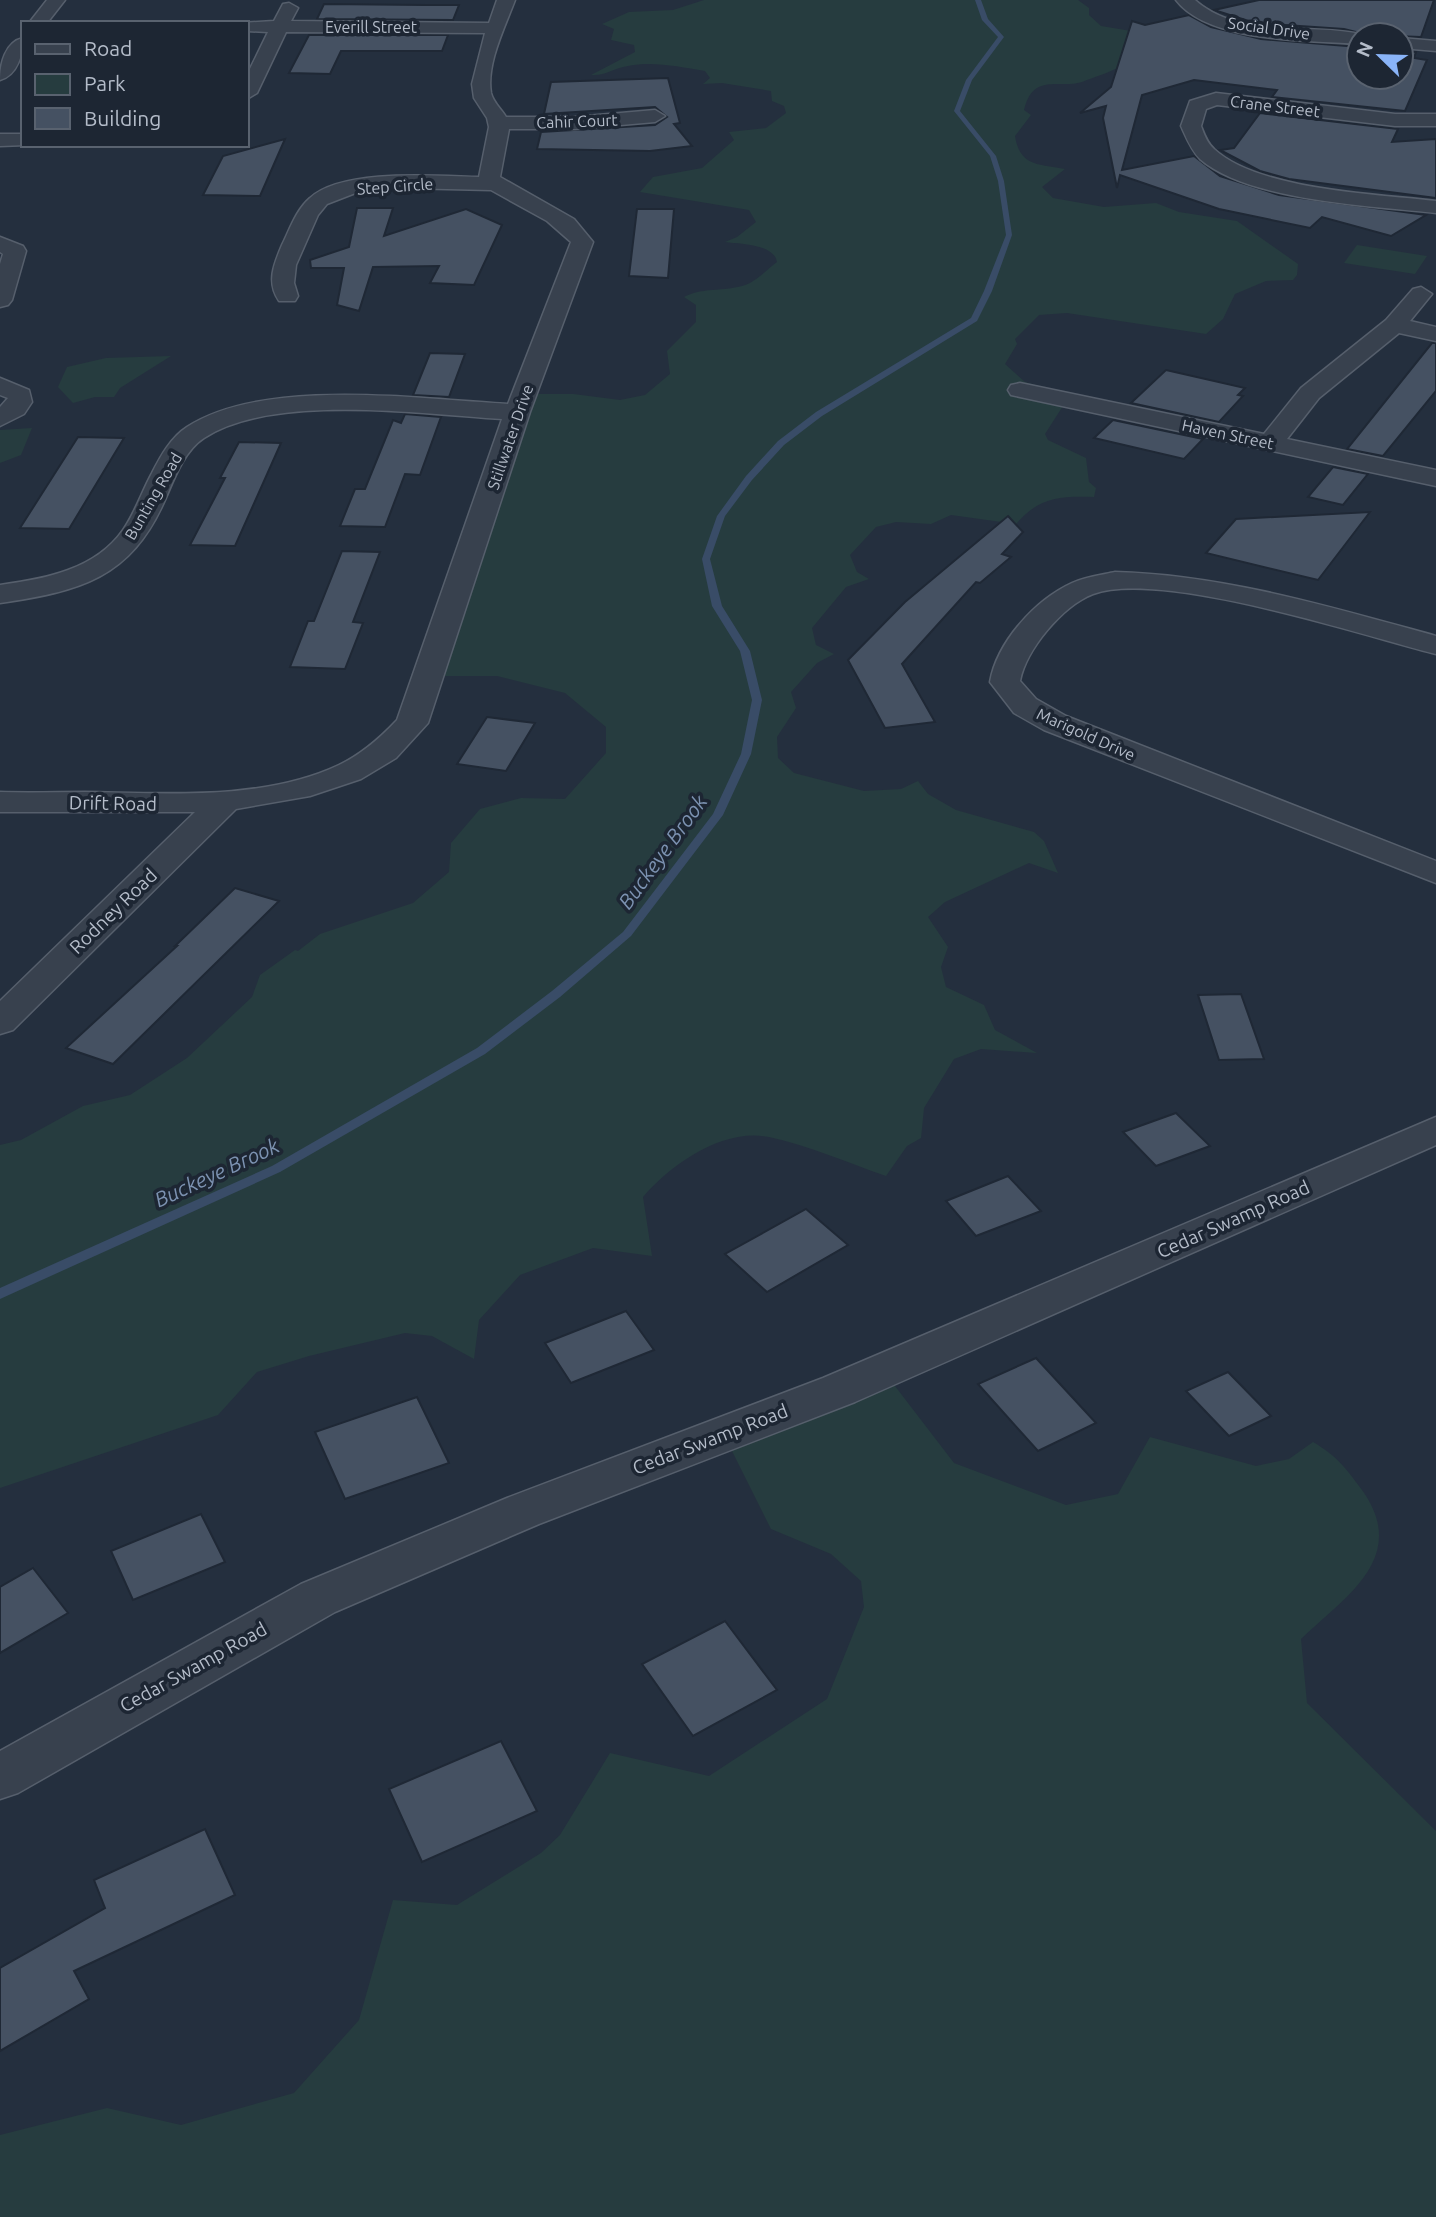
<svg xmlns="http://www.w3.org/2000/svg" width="1436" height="2217" viewBox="0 0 1436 2217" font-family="Ubuntu,sans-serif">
<rect width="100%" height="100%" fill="#242f3e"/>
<g fill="#263c3f">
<path d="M704,0H1078L1089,8V15L1101,26L1137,32L1122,66C1110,72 1095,77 1082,82C1059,89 1033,72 1024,110L1031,115L1015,136C1020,167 1039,164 1065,169L1042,187L1053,198L1104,207L1156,203L1179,212L1237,221L1298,264L1297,275L1293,280L1266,281L1235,294L1223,319L1206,334L1067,313L1039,315L1015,339L1017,344L1005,364L1025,382L1070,395L1045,434L1048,440L1086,458L1089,482L1096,488L1094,497C1060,496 1039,497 1016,524L951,515L931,524L896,522L876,527L850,555L857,572L869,579L846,587L812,628L816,645L834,654L817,663L791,692L796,708L777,737L778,758L794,773L864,791L901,789L918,781L928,794L956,810L1034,832L1044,841L1058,873L1029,863L945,902L928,917L948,947L941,967L946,987L984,1005L995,1030L1037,1053L981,1049L954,1059L924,1108L921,1138L907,1146L886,1176C848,1163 808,1145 769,1137C722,1128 672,1164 643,1197L652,1256L593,1248L520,1275L479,1320L474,1359L432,1336L405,1333L309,1356L257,1372L218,1415L0,1488V1145L21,1140L83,1106L130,1095L187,1058L252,997L260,975L295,950L298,951L320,934L413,903L449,872L451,843L480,809L521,798L565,799L606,753V727L565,693L497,676H432L522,394H573L620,400L645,395L670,374L667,351L696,322V305L684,297C704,286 729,293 750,283C759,278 769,268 777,262C774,244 741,244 725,242L737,237L756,222L749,210L640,192L653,177L702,168L734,140L729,132L766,128L786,113L784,106L772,101L771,91L722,83L703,84L710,78L705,71C679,67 654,61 628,66C613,68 606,76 591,75L635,52L634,45L611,40L614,29L602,24L629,12L673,10Z"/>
<polygon points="1357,245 1427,256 1415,274 1344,263"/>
<polygon points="171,356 120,388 114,397 95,397 73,403 58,387 67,367 106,358"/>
<polygon points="32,428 21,455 0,463 0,430"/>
<path d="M885,1373L954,1463L1066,1505L1118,1494L1150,1437L1256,1466L1289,1459L1313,1442C1337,1456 1345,1467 1362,1490C1410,1557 1346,1596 1301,1639L1307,1703L1436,1831V2217H0V2135L107,2108L181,2125L294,2093L359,2020L393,1900L457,1905L541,1853L560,1835L610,1753L709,1776L827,1699L864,1607L861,1581L831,1554L771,1529L722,1431Z"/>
</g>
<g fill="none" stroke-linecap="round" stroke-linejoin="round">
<polygon fill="#394c67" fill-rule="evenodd" points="975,0 981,0 988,19 1004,37 972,80 960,111 996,156 1004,181 1012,235 992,291 977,321 822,416 784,445 752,480 725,516 710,559 722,606 750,651 762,700 751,754 723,815 631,936 560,997 485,1054 280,1172 0,1299 0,1288 272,1166 477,1048 552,991 623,932 713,814 741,754 752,700 740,651 712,606 702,559 717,516 746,476 778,441 816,412 971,318 984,291 1006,235 998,181 990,156 954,111 966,80 998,37 982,20"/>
</g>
<g fill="#455162" stroke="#1f2835" stroke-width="2">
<polygon points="1259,0 1434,0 1421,37 1368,35 1344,29 1255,23 1214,10"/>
<polygon points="324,4 425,5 459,5 453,20 317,19"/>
<polygon points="1189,15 1211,27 1261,39 1359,47 1359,77 1401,77 1401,51 1416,52 1414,58 1427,60 1405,111 1272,97 1277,90 1194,80 1142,95 1122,170 1194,156 1220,176 1279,195 1426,215 1391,236 1322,217 1310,228 1219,209 1120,175 1117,188 1103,118 1106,106 1080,113 1111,87 1132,21 1145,25"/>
<polygon points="309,35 448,35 442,51 341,51 330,74 289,73"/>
<polygon points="668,78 680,123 674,124 692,146 650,151 537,149 541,132 655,125 667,117 655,107 544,114 551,82"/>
<polygon points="1260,113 1398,129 1392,142 1436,139 1436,198 1289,179 1260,171 1220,150 1234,148"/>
<polygon points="285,139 260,196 203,195 223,156"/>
<polygon points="357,208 393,208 384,236 466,209 502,225 474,285 430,283 439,266 373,267 359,311 337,305 344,268 311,268 310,260 349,247"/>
<polygon points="637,209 674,209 668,278 629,276"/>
<polygon points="1432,343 1436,343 1436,391 1383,456 1347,449"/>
<polygon points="430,353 465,354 449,397 413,395"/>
<polygon points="1166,370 1245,388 1238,395 1243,396 1219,422 1131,403"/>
<polygon points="405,414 441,417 420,475 405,474 385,527 340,526 355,489 365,489 393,420 401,423"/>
<polygon points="1113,420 1203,439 1184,459 1094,438"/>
<polygon points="78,437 124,438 69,529 20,528"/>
<polygon points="239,442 281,443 235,546 190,545 225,478 220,478"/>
<polygon points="1333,467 1368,474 1343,505 1308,497"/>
<polygon points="1370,512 1318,580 1206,553 1236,519"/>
<polygon points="1008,516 1023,532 1002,554 1011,557 980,583 976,582 902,664 935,722 885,728 848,660 905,602"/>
<polygon points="342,551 380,552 353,622 363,623 345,669 290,667 308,621 314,621"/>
<polygon points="487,717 535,723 506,771 457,764"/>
<polygon points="235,888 279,901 113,1064 66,1048 177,946 175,946"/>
<polygon points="1241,994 1264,1059 1219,1060 1198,995"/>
<polygon points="1176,1113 1210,1146 1156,1166 1123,1132"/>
<polygon points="1008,1176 1041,1211 976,1236 946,1201"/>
<polygon points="806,1209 848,1245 767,1292 725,1254"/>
<polygon points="626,1311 654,1350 571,1383 545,1343"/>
<polygon points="1036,1358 1096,1423 1038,1451 978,1384"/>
<polygon points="1228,1372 1271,1416 1229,1436 1186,1391"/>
<polygon points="417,1397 449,1463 345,1499 315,1432"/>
<polygon points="201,1514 225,1562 133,1600 111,1551"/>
<polygon points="33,1568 68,1613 0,1653 0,1587"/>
<polygon points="725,1621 777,1690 693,1736 642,1664"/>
<polygon points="501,1741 537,1811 422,1862 389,1789"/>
<polygon points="205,1829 235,1895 74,1971 89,1999 0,2051 0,1968 105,1908 94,1880"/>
</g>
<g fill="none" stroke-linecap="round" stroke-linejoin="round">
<defs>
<g id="minor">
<polygon points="47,0 65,0 47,23 29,23"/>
<path d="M497,0H515C505,27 486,64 491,93C493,102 502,110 506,117H575L655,110L665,116L655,122L575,129H509L500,177L574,219L593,242L530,412L428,723L396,758L361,779L310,796L236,809L13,1030L0,1034V1001L195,812H0V792C29,793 57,792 85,792C167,793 262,801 339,765C362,754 380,738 397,720L502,419C422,414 272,393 204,438C184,451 174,479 165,500C130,579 80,591 0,603V585C44,579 95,570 123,530C135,513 142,491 152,473C160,457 171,437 187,427C265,377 418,399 508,404L571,242L547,221L491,190L404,188L358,192L327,204L318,215L296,265L294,283L298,296L295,301H279C266,282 274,264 282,245C290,229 296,210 310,198C343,168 436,176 479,177L489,127L487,118L474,98L472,84L485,33L286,32L257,93L247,99V75L268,32L247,31V23H240L274,21L283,4L289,3L298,8L291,21L489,23Z"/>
<path d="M1176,0H1195C1240,40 1311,22 1365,35H1359V44C1309,40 1209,43 1176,0Z"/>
<path d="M23,38C23,53 18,75 0,80C0,64 5,42 23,38Z"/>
<polygon points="1401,38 1436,41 1436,51 1401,48"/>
<path d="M1216,93L1395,114H1436V126H1395L1217,105L1206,109L1201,126C1204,134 1207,143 1214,149C1258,190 1377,194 1436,201V213C1373,206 1248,201 1200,159C1191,150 1186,137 1181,126L1190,101Z"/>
<polygon points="0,134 23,134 23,145 26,145 0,146"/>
<polygon points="0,237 23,246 26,251 12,300 8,305 0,307 0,264 3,254 0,252"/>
<polygon points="1421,287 1432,294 1410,321 1436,327 1436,341 1399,333 1319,398 1287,439 1436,470 1436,486 1020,397 1011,395 1008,390 1011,385 1020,383 1264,434 1301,388 1386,320 1413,289"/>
<polygon points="0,378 29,390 32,402 24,414 0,426 0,407 8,398 0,395"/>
<path d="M1115,572C1224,575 1331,607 1436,636V654C1361,635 1161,569 1093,594C1062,606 1026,650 1020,681L1036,699L1066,716L1436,861V883L1044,730L1014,713L990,682C997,642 1035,600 1072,583C1085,577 1101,575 1115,572Z"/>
<polygon points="1436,1117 1436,1145 855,1402 539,1524 335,1612 18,1793 0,1799 0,1751 301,1584 507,1498 823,1378"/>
</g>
</defs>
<use href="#minor" stroke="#565f6c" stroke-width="3"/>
<use href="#minor" fill="#38414e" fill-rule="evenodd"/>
</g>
<g text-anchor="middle" stroke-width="7" stroke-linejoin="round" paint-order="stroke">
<g font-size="16" fill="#b4bcc9" stroke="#1d2633">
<text x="371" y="33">Everill Street</text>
<text transform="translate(1269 28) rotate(8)" y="6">Social Drive</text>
<text transform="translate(1275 106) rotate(7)" y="6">Crane Street</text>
<text transform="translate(577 121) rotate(-2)" y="6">Cahir Court</text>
<text transform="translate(395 186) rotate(-4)" y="6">Step Circle</text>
<text transform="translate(1228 434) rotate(12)" y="6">Haven Street</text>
<text transform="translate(510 437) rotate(-71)" y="6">Stillwater Drive</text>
<text transform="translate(153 496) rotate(-60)" y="6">Bunting Road</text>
<text transform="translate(1086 734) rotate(24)" y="6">Marigold Drive</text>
</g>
<g font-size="19" fill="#b4bcc9" stroke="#1d2633">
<text transform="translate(113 803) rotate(1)" y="7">Drift Road</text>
<text transform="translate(113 911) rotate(-44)" y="7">Rodney Road</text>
<text transform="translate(1233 1219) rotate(-24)" y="7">Cedar Swamp Road</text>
<text transform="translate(710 1439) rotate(-21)" y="7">Cedar Swamp Road</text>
<text transform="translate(193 1667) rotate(-29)" y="7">Cedar Swamp Road</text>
</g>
<g font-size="21" font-style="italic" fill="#7c92b1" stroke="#1d2633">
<text transform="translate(663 852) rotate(-54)" y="7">Buckeye Brook</text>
<text transform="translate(217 1173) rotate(-25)" y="7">Buckeye Brook</text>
</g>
</g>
<rect x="21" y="21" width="228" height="126" fill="#1d2633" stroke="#59626f" stroke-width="2"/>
<rect x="35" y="44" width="35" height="10" fill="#38414e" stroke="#59626f" stroke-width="2"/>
<text x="84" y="56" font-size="21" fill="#b4bcc9">Road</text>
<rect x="35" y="74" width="35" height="21" fill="#263c3f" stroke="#59626f" stroke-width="2"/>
<text x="84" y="91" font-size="21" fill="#b4bcc9">Park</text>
<rect x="35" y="108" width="35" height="21" fill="#455162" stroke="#59626f" stroke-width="2"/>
<text x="84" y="126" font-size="21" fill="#b4bcc9">Building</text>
<g transform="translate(1380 56) rotate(293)"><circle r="33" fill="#1d2633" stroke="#59626f" stroke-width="2"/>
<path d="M0-5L12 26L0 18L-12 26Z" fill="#8ab4f8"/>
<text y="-10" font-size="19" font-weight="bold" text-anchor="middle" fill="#b4bcc9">N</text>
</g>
</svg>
